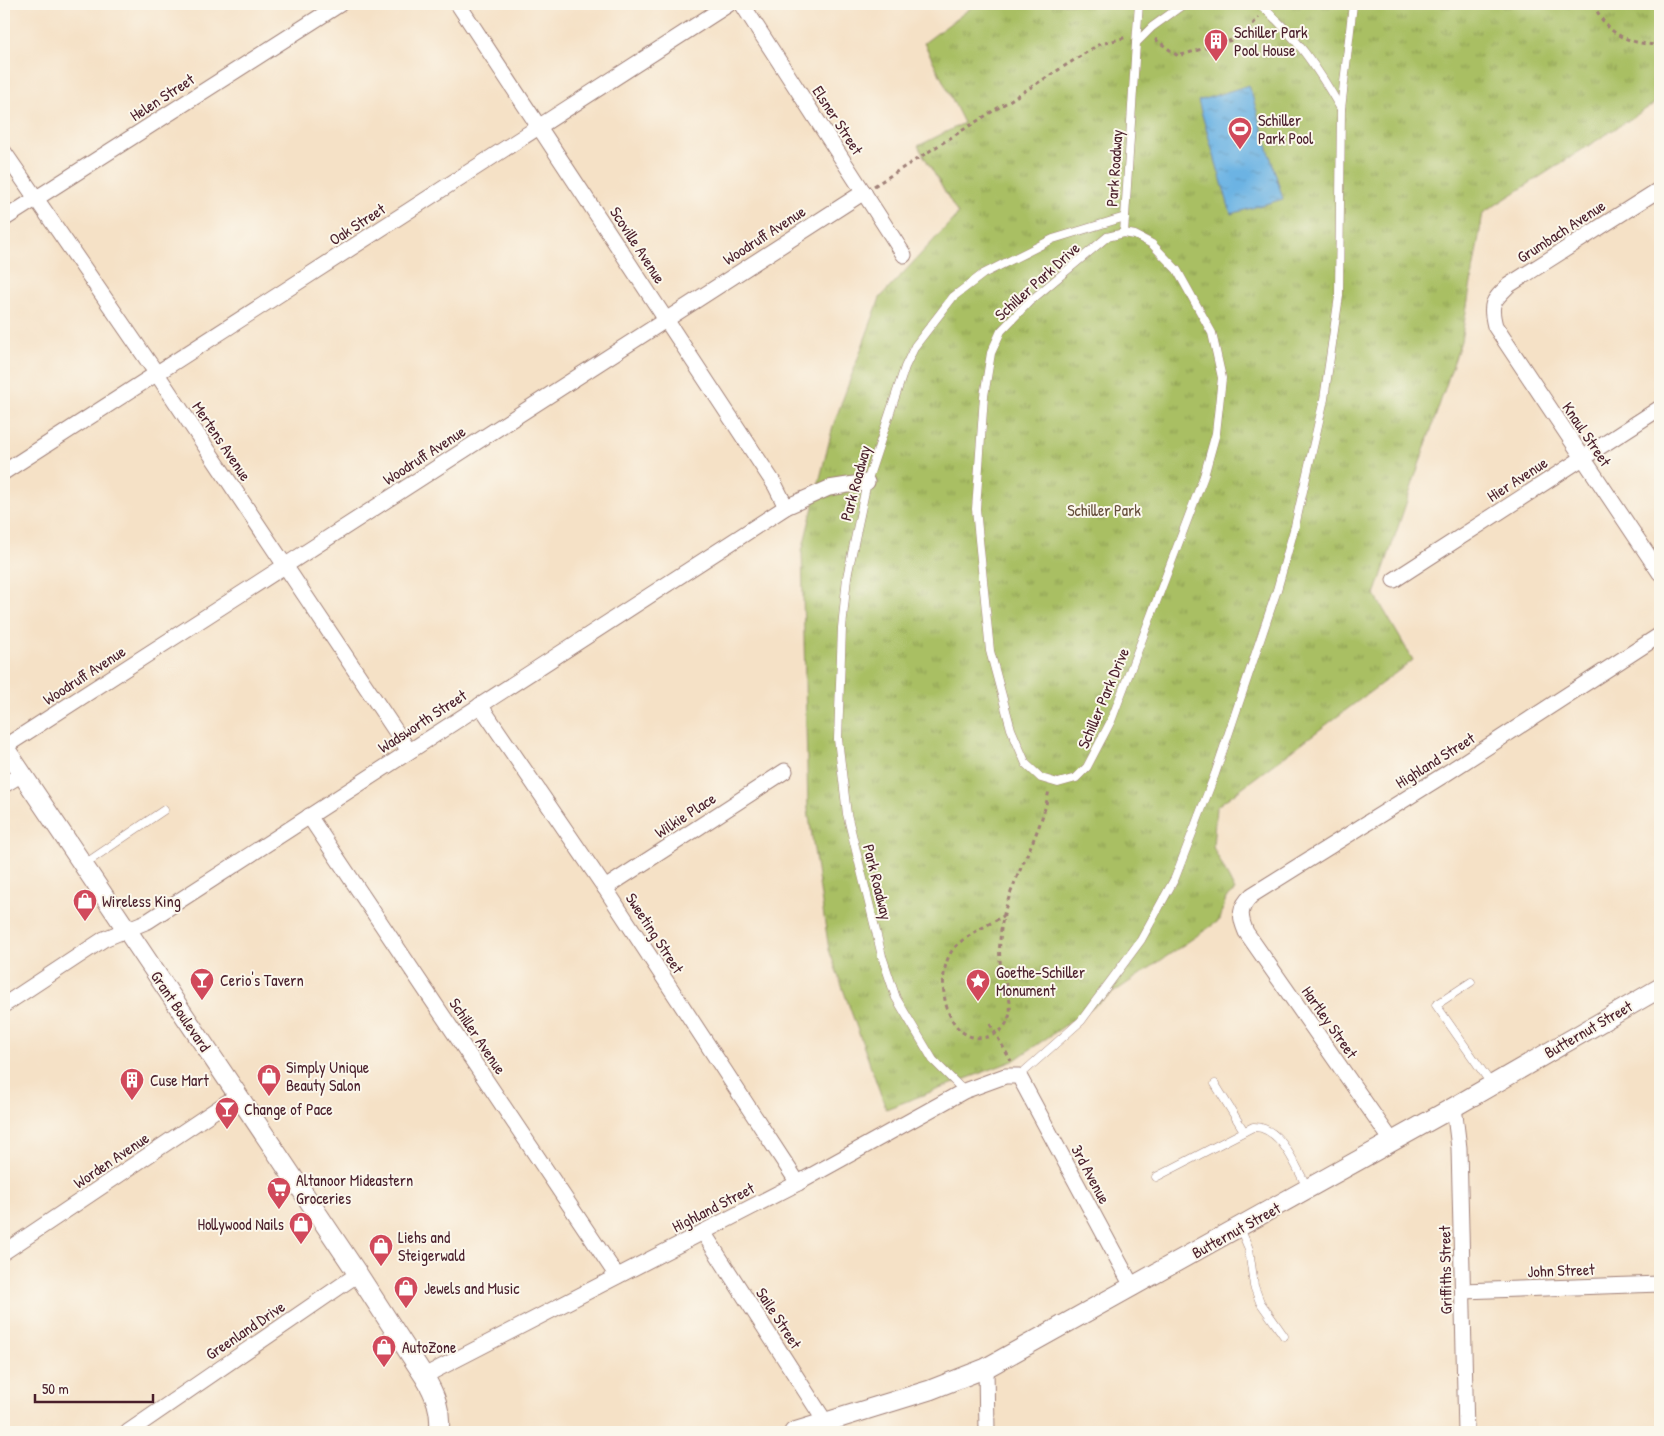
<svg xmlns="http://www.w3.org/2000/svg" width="1664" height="1436" viewBox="0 0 1664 1436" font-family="'Patrick Hand',sans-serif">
<defs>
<pattern id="park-tufts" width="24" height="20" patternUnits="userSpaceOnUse" patternTransform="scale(1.25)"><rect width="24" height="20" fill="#a9bf63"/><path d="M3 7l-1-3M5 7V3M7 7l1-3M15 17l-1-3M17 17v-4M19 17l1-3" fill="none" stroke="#8c9b52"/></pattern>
<pattern id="water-ripples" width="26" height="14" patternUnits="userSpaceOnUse" patternTransform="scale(1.25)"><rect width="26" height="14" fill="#6cb3e3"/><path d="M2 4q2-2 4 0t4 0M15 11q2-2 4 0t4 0" fill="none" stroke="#5b91b8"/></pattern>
</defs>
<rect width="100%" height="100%" fill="#fbf7ec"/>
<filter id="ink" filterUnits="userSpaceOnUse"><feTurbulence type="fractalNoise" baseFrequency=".02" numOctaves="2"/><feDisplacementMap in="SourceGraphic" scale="10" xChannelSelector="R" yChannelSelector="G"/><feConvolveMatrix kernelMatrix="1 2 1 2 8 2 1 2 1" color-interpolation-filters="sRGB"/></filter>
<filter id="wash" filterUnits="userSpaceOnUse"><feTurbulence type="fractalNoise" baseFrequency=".0096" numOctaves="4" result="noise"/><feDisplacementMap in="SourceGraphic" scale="20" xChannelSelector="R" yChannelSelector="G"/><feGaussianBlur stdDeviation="1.12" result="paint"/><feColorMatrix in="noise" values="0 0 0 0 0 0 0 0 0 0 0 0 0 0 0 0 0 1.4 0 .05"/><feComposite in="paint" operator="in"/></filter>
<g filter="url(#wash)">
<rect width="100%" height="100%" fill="#f5e1c6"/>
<polygon fill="url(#park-tufts)" stroke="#7a6f47" points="976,4 1660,4 1660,100 1483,213 1461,341 1375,595 1413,660 1216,807 1213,847 1235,891 1226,898 1220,920 1013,1061 886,1109 829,950 808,810 802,551 833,426 880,298 958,214 918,146 964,123 924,43"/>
<polygon fill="url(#water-ripples)" stroke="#5b6987" points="1249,85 1283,199 1231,214 1198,101"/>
</g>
<g filter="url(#ink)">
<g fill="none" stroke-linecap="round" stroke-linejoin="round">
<defs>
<g id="service">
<path d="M1259,4C1294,33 1319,70 1341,109"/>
<polyline points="1136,43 1139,4"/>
<polygon points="1124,233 1135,235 1152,244 1177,270 1212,333 1222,378 1216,433 1204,476 1111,721 1087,767 1076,778 1058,783 1041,778 1026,764 1011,729 990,651 976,509 984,396 991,353 1001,331 1029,302 1107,237"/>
<polyline points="1124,233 1136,43 1152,27 1184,4"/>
<polyline points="83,865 164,810"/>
<polyline points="1471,982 1436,1005 1492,1085"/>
<polyline points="1019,1076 1081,1021 1141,940 1175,878 1215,774 1277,590 1295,526 1324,399 1339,296 1341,109 1353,4"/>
<polyline points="1215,1084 1244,1131"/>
<polyline points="964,1091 933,1060 896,998 882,956 847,814 838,739 842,628 847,577 867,482 905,367 915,346 953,297 983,274 1053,239 1125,217"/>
<path d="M1156,1177L1253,1127C1282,1126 1296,1168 1308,1189"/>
<polyline points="1240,1228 1249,1249 1254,1286 1260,1302 1284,1336"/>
</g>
<g id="minor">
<polyline points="458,4 775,485 786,507"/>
<polyline points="742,4 904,255"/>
<polyline points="4,152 157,374 409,751"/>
<path d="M1660,189L1509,285C1493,301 1489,303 1495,326L1660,573"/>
<polyline points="4,219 340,4"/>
<polyline points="4,472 729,4"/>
<polyline points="1394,580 1660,408"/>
<polyline points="480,705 605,888 798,1183"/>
<polyline points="4,747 864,192"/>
<polyline points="4,785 22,774"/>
<polyline points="309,816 617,1276"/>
<polyline points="605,888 785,771"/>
<polyline points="4,1005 104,939 148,921 786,507 829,488 867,482"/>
<polyline points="1454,1107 1459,1148 1466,1432"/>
<path d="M1392,1141L1246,932C1239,916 1239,907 1252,895L1447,773L1660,635"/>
<polyline points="703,1232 826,1423"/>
<polyline points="4,1252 238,1095"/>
<polyline points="1463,1291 1660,1284"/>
<polyline points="986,1368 987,1432"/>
<polyline points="424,1376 798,1183 964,1091 1005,1076 1019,1076 1133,1288"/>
<polyline points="128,1432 358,1274"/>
</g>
<g id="tertiary">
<path d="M4,747L358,1274L424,1376C435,1394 442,1411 439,1432"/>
<polyline points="794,1432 930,1390 986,1368 1454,1107 1660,988"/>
</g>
</defs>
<use href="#service" stroke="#a08078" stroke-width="9"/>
<use href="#minor" stroke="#a08078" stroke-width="17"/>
<use href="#tertiary" stroke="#a08078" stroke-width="21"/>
<g stroke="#a08078" stroke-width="3" stroke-dasharray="4 4" stroke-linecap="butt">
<path d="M1594,4C1606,35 1629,44 1660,45"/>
<polyline points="1155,39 1178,56 1242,37 1259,17"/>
<polyline points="874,186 1098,45 1127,37"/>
<path d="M1005,915C990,924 970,933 957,945C931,968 943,1047 987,1037C993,1035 998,1034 1003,1028C1020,1008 1002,982 1000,960C999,950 1000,939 1001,929C1008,880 1042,838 1049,789"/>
<polyline points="990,1024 1011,1061"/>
</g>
<use href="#service" stroke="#fff" stroke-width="8"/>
<use href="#minor" stroke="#fff" stroke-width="15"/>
<use href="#tertiary" stroke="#fff" stroke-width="19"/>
</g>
</g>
<defs>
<symbol id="building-pin" viewBox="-11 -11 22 30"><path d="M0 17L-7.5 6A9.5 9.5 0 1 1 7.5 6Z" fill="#d1495b" stroke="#fbf7ec"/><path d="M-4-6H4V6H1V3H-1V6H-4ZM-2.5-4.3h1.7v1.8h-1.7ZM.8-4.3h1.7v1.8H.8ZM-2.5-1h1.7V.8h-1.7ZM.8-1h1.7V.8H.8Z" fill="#fff"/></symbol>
<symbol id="stadium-pin" viewBox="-11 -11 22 30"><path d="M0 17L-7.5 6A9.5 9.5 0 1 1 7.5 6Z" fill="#d1495b" stroke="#fbf7ec"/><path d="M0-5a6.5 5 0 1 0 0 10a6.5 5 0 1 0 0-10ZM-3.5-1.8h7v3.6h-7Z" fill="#fff"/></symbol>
<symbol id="shop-pin" viewBox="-11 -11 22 30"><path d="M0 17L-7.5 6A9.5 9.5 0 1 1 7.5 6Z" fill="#d1495b" stroke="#fbf7ec"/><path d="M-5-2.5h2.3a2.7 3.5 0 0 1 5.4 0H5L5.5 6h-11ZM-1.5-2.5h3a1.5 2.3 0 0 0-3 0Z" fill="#fff"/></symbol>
<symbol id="bar-pin" viewBox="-11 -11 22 30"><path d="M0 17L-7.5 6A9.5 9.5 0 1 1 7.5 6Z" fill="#d1495b" stroke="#fbf7ec"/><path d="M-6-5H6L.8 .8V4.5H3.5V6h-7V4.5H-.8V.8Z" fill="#fff"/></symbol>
<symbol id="sight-pin" viewBox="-11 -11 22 30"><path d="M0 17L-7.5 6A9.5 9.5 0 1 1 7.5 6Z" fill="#d1495b" stroke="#fbf7ec"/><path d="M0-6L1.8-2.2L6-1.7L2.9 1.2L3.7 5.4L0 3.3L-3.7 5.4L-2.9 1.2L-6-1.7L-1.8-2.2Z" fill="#fff"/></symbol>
<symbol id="supermarket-pin" viewBox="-11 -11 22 30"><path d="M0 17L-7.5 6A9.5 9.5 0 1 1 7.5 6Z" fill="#d1495b" stroke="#fbf7ec"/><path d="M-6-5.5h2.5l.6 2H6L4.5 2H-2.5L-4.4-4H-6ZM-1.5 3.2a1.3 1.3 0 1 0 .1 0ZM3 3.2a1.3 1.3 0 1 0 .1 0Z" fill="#fff"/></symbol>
</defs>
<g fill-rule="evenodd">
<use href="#building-pin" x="1202" y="27" width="28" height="38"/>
<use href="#stadium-pin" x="1226" y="115" width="28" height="38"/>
<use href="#shop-pin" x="71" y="887" width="28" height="38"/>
<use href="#bar-pin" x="188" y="966" width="28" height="38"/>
<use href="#sight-pin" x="964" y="967" width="28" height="38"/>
<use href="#shop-pin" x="255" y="1062" width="28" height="38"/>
<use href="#building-pin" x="118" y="1066" width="28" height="38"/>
<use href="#bar-pin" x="213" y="1095" width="28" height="38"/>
<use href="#supermarket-pin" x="265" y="1175" width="28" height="38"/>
<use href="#shop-pin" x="287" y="1210" width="28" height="38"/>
<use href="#shop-pin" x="367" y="1232" width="28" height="38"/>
<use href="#shop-pin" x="392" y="1274" width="28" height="38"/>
<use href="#shop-pin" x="370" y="1333" width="28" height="38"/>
</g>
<g text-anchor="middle" stroke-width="4" stroke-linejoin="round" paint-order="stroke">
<g font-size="16" fill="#4a1f2b" stroke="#fbf7ec" text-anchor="start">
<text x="1234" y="38">Schiller Park<tspan x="1234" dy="18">Pool House</tspan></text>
<text x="1258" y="126">Schiller<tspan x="1258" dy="18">Park Pool</tspan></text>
<text x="102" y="907">Wireless King</text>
<text x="996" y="978">Goethe–Schiller<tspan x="996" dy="18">Monument</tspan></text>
<text x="220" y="986">Cerio's Tavern</text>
<text x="286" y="1073">Simply Unique<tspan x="286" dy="18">Beauty Salon</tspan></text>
<text x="150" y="1086">Cuse Mart</text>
<text x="244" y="1115">Change of Pace</text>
<text x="296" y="1186">Altanoor Mideastern<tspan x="296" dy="18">Groceries</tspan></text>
<text x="284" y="1230" text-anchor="end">Hollywood Nails</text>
<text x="398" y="1243">Liehs and<tspan x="398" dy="18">Steigerwald</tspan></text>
<text x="424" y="1294">Jewels and Music</text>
<text x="402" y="1353">AutoZone</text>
</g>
<g font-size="16" fill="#4a1f2b" stroke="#fbf7ec">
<text transform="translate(162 97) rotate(-33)" y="6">Helen Street</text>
<text transform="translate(838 120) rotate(57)" y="6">Elsner Street</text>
<text transform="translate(1114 168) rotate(-86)" y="6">Park Roadway</text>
<text transform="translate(357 224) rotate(-33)" y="6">Oak Street</text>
<text transform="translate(1561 231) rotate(-33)" y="6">Grumbach Avenue</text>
<text transform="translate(764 235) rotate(-33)" y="6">Woodruff Avenue</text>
<text transform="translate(638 245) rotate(57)" y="6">Scoville Avenue</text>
<text transform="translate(1037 281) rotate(-42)" y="6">Schiller Park Drive</text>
<text transform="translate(1587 434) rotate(56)" y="6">Knaul Street</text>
<text transform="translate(222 441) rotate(56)" y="6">Mertens Avenue</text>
<text transform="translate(424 455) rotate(-33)" y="6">Woodruff Avenue</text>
<text transform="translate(1517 479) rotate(-33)" y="6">Hier Avenue</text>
<text transform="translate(855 483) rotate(-75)" y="6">Park Roadway</text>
<text transform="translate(84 675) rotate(-33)" y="6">Woodruff Avenue</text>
<text transform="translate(1103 698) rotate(-67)" y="6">Schiller Park Drive</text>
<text transform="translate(422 721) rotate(-33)" y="6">Wadsworth Street</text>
<text transform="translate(1435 760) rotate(-32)" y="6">Highland Street</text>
<text transform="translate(685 815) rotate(-33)" y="6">Wilkie Place</text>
<text transform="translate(878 882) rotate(76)" y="6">Park Roadway</text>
<text transform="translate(655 933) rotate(57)" y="6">Sweeting Street</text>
<text transform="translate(181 1011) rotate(56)" y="6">Grant Boulevard</text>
<text transform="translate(1330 1022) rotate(55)" y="6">Hartley Street</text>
<text transform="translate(1588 1029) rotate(-30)" y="6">Butternut Street</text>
<text transform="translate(478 1036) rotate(56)" y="6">Schiller Avenue</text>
<text transform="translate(111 1160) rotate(-34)" y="6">Worden Avenue</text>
<text transform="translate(1091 1174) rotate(62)" y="6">3rd Avenue</text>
<text transform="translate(713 1207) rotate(-27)" y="6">Highland Street</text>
<text transform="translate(1236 1230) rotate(-29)" y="6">Butternut Street</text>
<text transform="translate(1445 1270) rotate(-91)" y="6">Griffiths Street</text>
<text transform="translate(1561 1270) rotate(-2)" y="6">John Street</text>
<text transform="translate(779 1318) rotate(57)" y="6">Saile Street</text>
<text transform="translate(245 1330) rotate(-34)" y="6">Greenland Drive</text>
</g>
<g font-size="16" fill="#664f3c" stroke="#fbf7ec">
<text x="1104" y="516">Schiller Park</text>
</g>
</g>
<rect width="1664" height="1436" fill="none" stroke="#fbf7ec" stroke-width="20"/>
<path d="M35 1394v8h118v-8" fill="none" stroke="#4a1f2b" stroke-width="2.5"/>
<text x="42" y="1394" font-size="15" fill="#4a1f2b" stroke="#fbf7ec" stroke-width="4" paint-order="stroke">50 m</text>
</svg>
